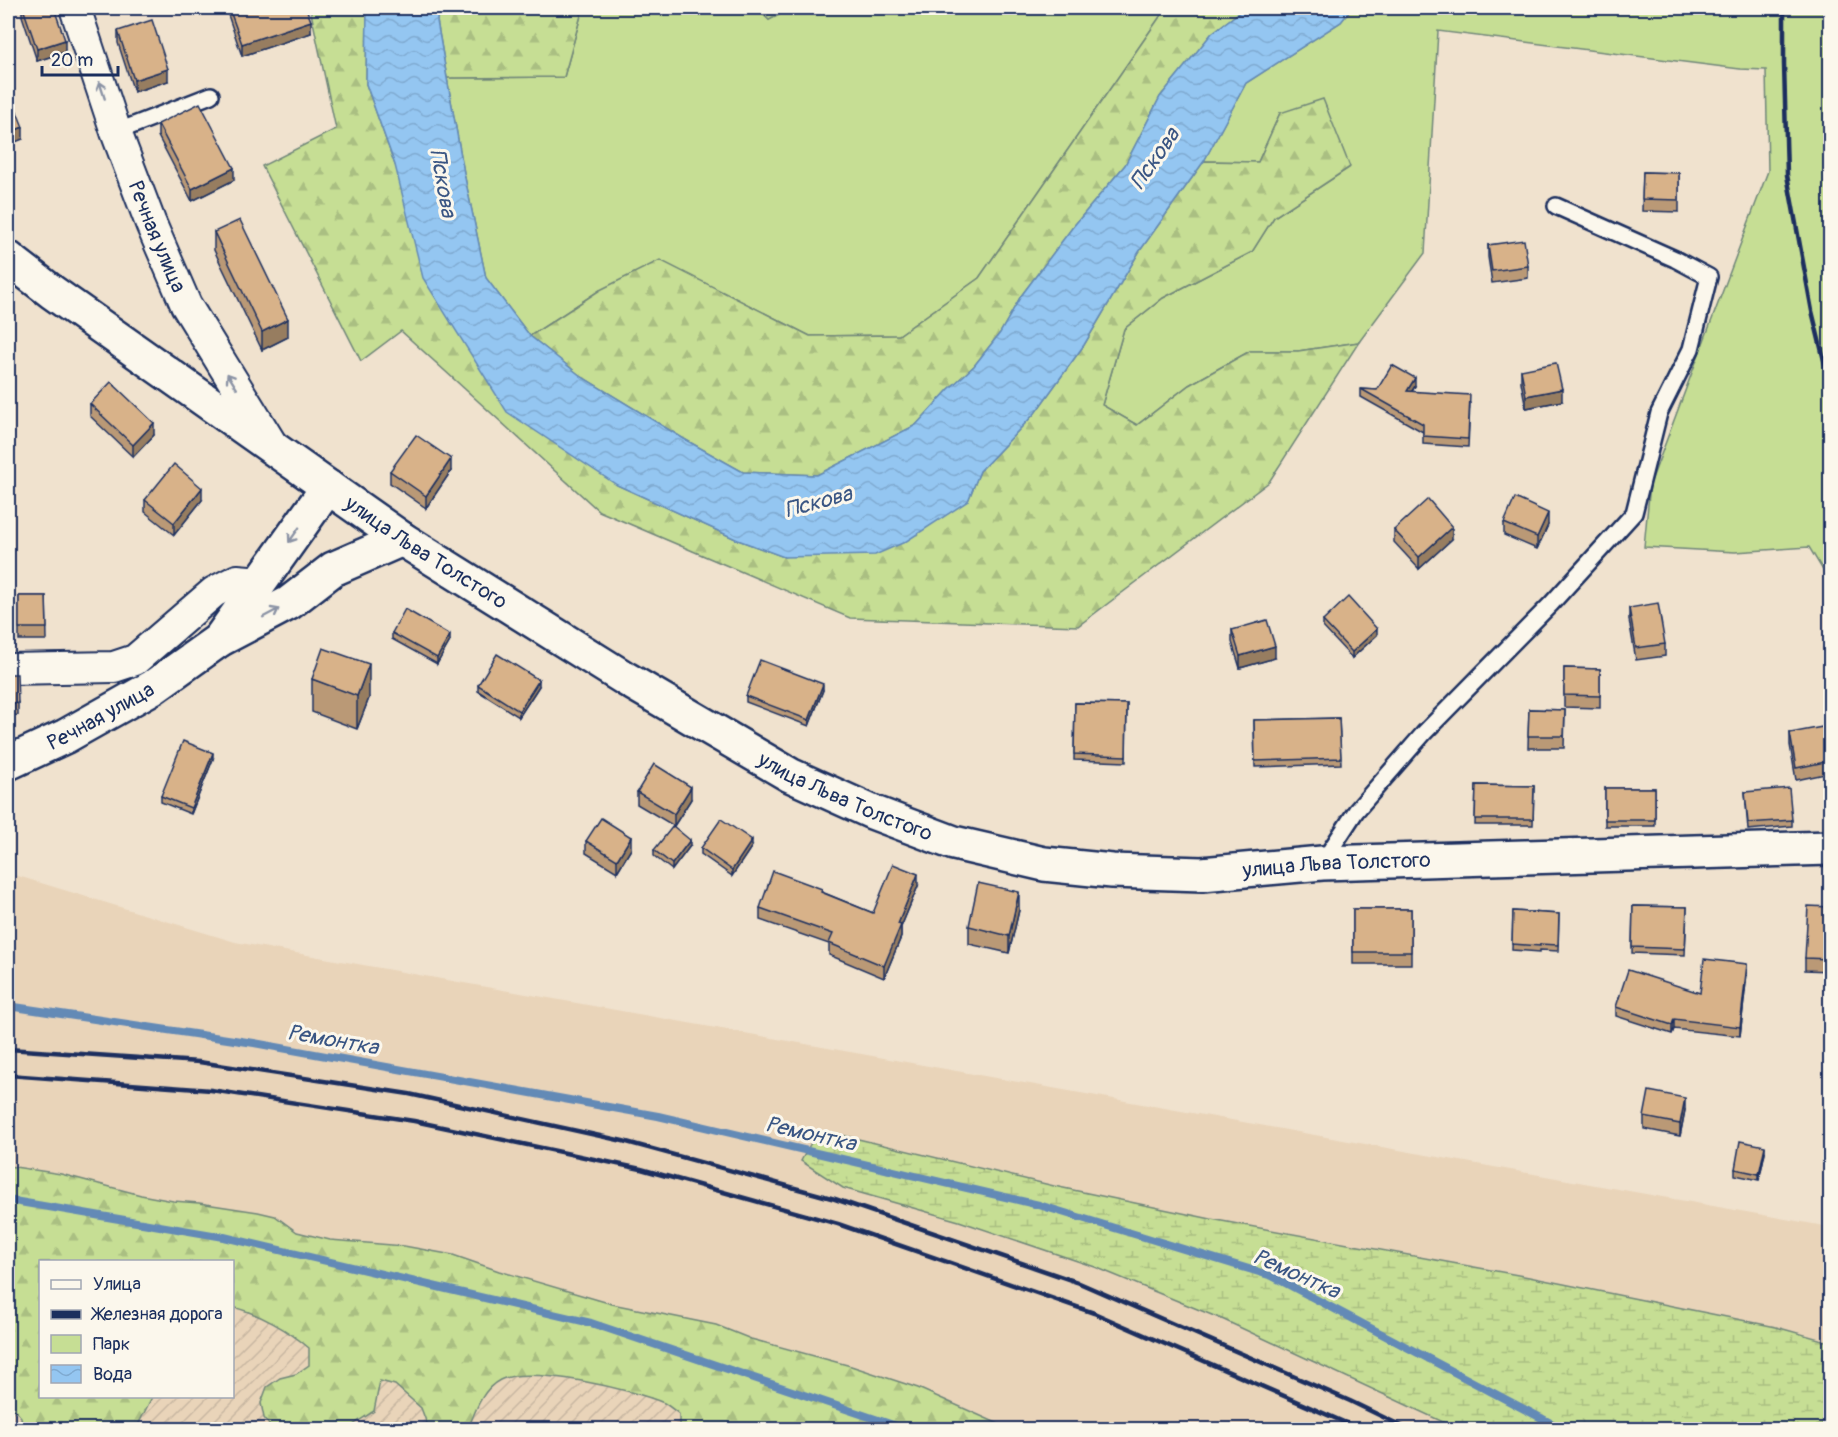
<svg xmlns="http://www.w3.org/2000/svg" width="1838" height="1437" viewBox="0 0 1838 1437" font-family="Pangolin,sans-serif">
<defs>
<pattern id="industrial-furrows" width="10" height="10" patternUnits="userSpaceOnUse" patternTransform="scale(1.5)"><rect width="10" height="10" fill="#e9d4b9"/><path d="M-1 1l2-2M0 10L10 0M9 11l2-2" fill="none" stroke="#c7b6a1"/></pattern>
<pattern id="forest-firs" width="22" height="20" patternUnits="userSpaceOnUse" patternTransform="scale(1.5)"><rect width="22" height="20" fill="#c6de94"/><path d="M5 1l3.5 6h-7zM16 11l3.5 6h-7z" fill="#aabf82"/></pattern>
<pattern id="wetland-marsh" width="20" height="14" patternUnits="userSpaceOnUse" patternTransform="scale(1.5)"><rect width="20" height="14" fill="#c6de94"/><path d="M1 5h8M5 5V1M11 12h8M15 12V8" fill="none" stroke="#aabf82"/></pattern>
<pattern id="water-waves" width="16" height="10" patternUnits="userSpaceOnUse" patternTransform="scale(1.5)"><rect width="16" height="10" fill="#94c6f1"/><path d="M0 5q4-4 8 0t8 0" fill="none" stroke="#7faad1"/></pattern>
</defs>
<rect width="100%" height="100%" fill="#f0e2ce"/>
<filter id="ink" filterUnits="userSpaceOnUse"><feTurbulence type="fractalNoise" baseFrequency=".0167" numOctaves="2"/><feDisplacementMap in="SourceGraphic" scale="12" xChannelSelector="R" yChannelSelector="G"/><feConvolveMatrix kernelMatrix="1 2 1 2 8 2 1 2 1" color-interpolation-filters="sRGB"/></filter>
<g filter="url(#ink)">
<polygon fill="#e9d4b9" points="8,873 235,942 1830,1227 1830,1342 1776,1327 1529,1277 1211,1219 1054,1186 829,1132 813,1139 801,1161 843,1188 959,1221 1095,1267 1224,1320 1458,1429 1010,1429 918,1388 851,1366 751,1339 716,1325 612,1304 499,1271 453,1255 404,1246 330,1240 297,1231 275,1216 199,1203 173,1201 141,1195 61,1174 8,1166"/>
<polygon fill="url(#industrial-furrows)" points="8,1219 40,1262 40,1396 232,1396 233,1278 812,1429 8,1429"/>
<g fill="#c6de94" stroke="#708679" stroke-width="1.5">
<polygon points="583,8 757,8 769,20 792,8 1166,8 979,278 899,335 810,336 731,296 600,290 530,336 486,278 464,173 447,78 564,77"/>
<polygon points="1352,8 1830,8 1830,582 1809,547 1735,552 1644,547 1650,484 1768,171 1766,70 1740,69 1438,31 1425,253 1359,342 1298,351 1250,351 1189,385 1137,425 1102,405 1124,329 1163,298 1252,252 1274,217 1349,168 1280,113 1258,162 1204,161 1246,83 1341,22"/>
</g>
<g fill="url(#forest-firs)" stroke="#708679" stroke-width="1.5">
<polygon points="310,8 367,8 366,84 395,165 617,485 738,540 784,557 968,501 980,471 1035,413 1084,345 1139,252 1204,161 1258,162 1280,113 1323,99 1350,167 1274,217 1252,252 1163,298 1124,329 1102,405 1137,425 1189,385 1250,351 1298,351 1359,342 1269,482 1078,626 850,618 599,511 401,331 361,361 262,166 336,129"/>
<polygon points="438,8 583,8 564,77 447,78 437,21"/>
<polygon points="757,8 792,8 769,20"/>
<polygon points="1166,8 1245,8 1212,33 1160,97 1125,165 1072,228 1021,296 1000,333 974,366 949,389 916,425 817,475 743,472 684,439 582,377 530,336 600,290 660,260 810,336 899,335 979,278"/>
<path d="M8,1166L61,1174L141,1195L173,1201L199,1203L258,1212L275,1216L297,1232L330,1240L404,1246L453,1255L499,1271L612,1304L716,1325L751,1339L851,1366L918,1388L1010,1429H679V1414C674,1410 669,1406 664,1403C633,1390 530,1365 500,1380C482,1389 475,1412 468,1429H429L421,1408L395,1385L380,1381L374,1411L360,1420L348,1429H272L264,1418L261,1403L267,1387L280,1378L296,1374L309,1365V1348C288,1330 260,1314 233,1307L232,1262H40V1396L152,1397L136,1429H23L21,1417L8,1402Z"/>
</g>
<polygon fill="url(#wetland-marsh)" stroke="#708679" stroke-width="1.5" points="829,1132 1054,1186 1211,1219 1529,1277 1776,1327 1830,1342 1830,1429 1458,1429 1224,1320 1095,1267 959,1221 843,1188 801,1161 813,1139"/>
<polygon fill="url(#water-waves)" stroke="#648ab6" stroke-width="1.5" points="367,8 438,8 437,21 447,78 464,173 486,278 530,336 582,377 684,439 743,472 817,475 916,425 949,389 974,366 1000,333 1021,296 1072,228 1125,165 1160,97 1212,33 1245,8 1352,8 1341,22 1246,83 1204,161 1139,252 1084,345 1035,413 980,471 968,501 905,542 875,555 784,557 738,540 617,485 507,412 423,278 395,165 366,84"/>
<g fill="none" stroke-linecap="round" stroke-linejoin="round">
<g stroke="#648ab6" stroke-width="8">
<polyline points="8,1006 254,1043 658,1116 1039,1205 1272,1276 1564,1430"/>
<polyline points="8,1200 224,1237 591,1323 908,1430"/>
</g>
<defs>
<g id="lane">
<polyline points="116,132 211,95"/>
<polyline points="1322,863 1356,811 1424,733 1551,604 1634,513 1659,413 1691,349 1709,277 1675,259 1556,206"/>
</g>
<g id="street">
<path id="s1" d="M75,8L116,132L151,224L186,305L274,448"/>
<polyline points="8,669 114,667 135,660 214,592 237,580 261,582"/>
</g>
<polyline id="secondary" points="8,258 52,292 328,487"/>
<g id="primary">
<path id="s2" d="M219,640L328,487L402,539L626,679L790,775L872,812L954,843L1044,864L1112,871L1202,874L1322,863L1830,848"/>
<path id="s3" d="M8,763L66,736L153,687L219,640L289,603L333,569L402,539"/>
</g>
</defs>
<use href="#lane" stroke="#1b2f5e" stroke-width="20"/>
<use href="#street" stroke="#1b2f5e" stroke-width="34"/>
<use href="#secondary" stroke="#1b2f5e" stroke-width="38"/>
<use href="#primary" stroke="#1b2f5e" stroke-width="38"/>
<use href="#lane" stroke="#fbf7ec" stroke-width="15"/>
<use href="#street" stroke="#fbf7ec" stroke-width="30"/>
<use href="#secondary" stroke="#fbf7ec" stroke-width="33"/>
<use href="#primary" stroke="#fbf7ec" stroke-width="33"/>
<g stroke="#1b2f5e" stroke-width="4.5">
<polyline points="1784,8 1784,64 1787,175 1812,311 1830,385"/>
<polyline points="8,1049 199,1062 409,1094 623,1141 835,1199 1077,1282 1350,1401 1410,1430"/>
<polyline points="8,1075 211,1090 414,1121 641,1169 838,1224 1094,1313 1362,1430"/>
</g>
</g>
<g fill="#ba9976" stroke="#1b2f5e" stroke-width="1.5">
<polygon points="22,8 54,8 65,52 37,61 22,16"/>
<polygon points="227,8 306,8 311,33 242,56 227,12"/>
<polygon points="118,31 168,81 134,92 118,43"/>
<polygon points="158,124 234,180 192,201 158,136"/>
<polygon points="1643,172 1679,173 1679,212 1642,211"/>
<polygon points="214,232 288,337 262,350 214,250"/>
<polygon points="1488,245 1528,266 1528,278 1492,283 1488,257"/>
<polygon points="1521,370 1562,401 1526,408 1521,382"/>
<polygon points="1415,386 1412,392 1470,403 1468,447 1423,444 1423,432 1361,397 1361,389 1377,390"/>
<polygon points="90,404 154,435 133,457 90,416"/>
<polygon points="390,471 451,471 426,508 390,483"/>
<polygon points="145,500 202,500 174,535 145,512"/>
<polygon points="1504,523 1548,525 1537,549 1504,535"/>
<polygon points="1394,530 1452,539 1419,569 1394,542"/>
<polygon points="19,596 46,596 47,640 19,640"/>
<polygon points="1629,608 1665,644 1665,656 1636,660 1629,620"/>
<polygon points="1323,621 1377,635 1352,658 1323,627"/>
<polygon points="1232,630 1275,658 1240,668 1232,642"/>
<polygon points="392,633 450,641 437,664 392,639"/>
<polygon points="1564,668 1600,669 1600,708 1564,707"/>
<polygon points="8,674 18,703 18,715 8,716"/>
<polygon points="312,679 369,698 357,729 312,712"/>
<polygon points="478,685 539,686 519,717 478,691"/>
<polygon points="823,690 809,726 746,702 746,696"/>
<polygon points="1075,703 1127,704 1126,762 1074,760"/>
<polygon points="1529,709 1565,710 1564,748 1528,748"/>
<polygon points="1339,718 1341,764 1255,767 1254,720"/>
<polygon points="1790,733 1830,740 1830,773 1796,780 1790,745"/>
<polygon points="213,759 191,814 161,802 161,796"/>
<polygon points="1476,785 1534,786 1533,825 1475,825"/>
<rect x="1605" y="788" width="50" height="38"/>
<polygon points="637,792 691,799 674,826 637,804"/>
<polygon points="1745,792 1792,820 1792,826 1748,830"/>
<polygon points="586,841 631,849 617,872 586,853"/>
<polygon points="690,846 672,870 654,856 654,850"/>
<polygon points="752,846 732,876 701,854 701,848"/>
<polygon points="918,886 901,927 901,937 884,978 829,955 829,944 760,920 760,908 822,892 873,913"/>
<polygon points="1633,906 1687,907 1685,955 1632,953"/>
<polygon points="1830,907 1830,971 1805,970 1805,958"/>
<rect x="1353" y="909" width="58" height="55"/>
<polygon points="1019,910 1009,953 969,944 969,926"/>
<polygon points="1513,911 1559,914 1558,951 1540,950 1540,952 1512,950"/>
<polygon points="1747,973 1740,1036 1674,1029 1672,1034 1616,1016 1616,1007 1700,993"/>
<polygon points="1685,1110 1680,1136 1644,1129 1644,1117"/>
<polygon points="1765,1152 1759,1180 1735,1175 1735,1169"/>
</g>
<g fill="#977d60" stroke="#1b2f5e" stroke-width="1.5">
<polygon points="311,21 311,33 242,56 242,44"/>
<polygon points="65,40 65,52 37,61 37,49"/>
<polygon points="168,69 168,81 134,92 134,80"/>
<polygon points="23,127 23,139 8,145 8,133"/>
<polygon points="234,168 234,180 192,201 192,189"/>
<polygon points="288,319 288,337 262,350 262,332"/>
<polygon points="1415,378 1415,386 1407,399 1407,391"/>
<polygon points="1562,389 1562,401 1526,408 1526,396"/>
<polygon points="154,423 154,435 133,457 133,445"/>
<polygon points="451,459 451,471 426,508 426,496"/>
<polygon points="202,488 202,500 174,535 174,523"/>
<polygon points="1548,513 1548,525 1537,549 1537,537"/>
<polygon points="1452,527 1452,539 1419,569 1419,557"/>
<polygon points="1377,629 1377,635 1352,658 1352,652"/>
<polygon points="450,635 450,641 437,664 437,658"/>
<polygon points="1275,646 1275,658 1240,668 1240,656"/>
<polygon points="369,664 369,698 357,729 357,696"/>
<polygon points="539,680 539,686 519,717 519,711"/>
<polygon points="823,684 823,690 809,726 809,720"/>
<polygon points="213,753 213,759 191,814 191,808"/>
<polygon points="691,787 691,799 674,826 674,814"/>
<polygon points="631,837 631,849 617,872 617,860"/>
<polygon points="690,840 690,846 672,870 672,864"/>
<polygon points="752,840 752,846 732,876 732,870"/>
<polygon points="918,874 918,886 901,927 901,937 884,978 884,966 898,924"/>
<polygon points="1019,892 1019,910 1009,953 1009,936"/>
<polygon points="1747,964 1747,973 1740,1036 1740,1027"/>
<polygon points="1674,1019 1674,1029 1672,1034 1672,1025"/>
<polygon points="1685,1098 1685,1110 1680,1136 1680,1124"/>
<polygon points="1765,1146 1765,1152 1759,1180 1759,1174"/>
</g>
<g fill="#d8b289" stroke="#1b2f5e" stroke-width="1.5">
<polygon points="23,8 54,8 65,40 37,49"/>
<polygon points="229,8 306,8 311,21 242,44"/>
<polygon points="152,20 168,69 134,80 118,31"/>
<polygon points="11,97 23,127 8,133 8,98"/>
<polygon points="200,103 234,168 192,189 158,124"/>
<polygon points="1643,172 1679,173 1679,200 1642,199"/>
<polygon points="240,220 288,319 262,332 214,232"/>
<polygon points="1524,240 1528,266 1492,271 1488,245"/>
<polygon points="1556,363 1562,389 1526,396 1521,370"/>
<polygon points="1392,365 1415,378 1407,391 1470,395 1468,439 1423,436 1423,424 1361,389 1377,390"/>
<polygon points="111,382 154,423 133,445 90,404"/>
<polygon points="416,435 451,459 426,496 390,471"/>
<polygon points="174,464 202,488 174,523 145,500"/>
<polygon points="1515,498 1548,513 1537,537 1504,523"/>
<polygon points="1428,499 1452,527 1419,557 1394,530"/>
<polygon points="19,596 46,596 47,628 19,628"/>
<polygon points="1348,597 1377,629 1352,652 1323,621"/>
<polygon points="1658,603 1665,644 1636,648 1629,608"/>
<polygon points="405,609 450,635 437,658 392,633"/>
<polygon points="1267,620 1275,646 1240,656 1232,630"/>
<polygon points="323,648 369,664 357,696 312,679"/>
<polygon points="497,654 539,680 519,711 478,685"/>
<polygon points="760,660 823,684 809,720 746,696"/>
<polygon points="1564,668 1600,669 1600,696 1564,695"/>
<polygon points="8,674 17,674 18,703 8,704"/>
<polygon points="1075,703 1127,704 1126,756 1074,754"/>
<polygon points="1529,709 1565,710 1564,736 1528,736"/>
<polygon points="1339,718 1341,758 1255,761 1254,720"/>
<polygon points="1828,726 1830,740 1830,761 1796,768 1790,733"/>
<polygon points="183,741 213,753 191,808 161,796"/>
<polygon points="654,764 691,787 674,814 637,792"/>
<polygon points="1476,785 1534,786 1533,819 1475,819"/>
<rect x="1605" y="788" width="50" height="32"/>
<polygon points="1789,788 1792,820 1748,823 1745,792"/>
<polygon points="601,818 631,837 617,860 586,841"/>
<polygon points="721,819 752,840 732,870 701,848"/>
<polygon points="673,826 690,840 672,864 654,850"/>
<polygon points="893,864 918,874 898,924 901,925 884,966 829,943 833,934 760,908 773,871 822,889 821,892 873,913"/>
<polygon points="978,883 1019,892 1009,936 969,926"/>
<polygon points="1633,906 1687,907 1685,949 1632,947"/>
<polygon points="1808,906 1830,907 1830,959 1805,958"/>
<rect x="1353" y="909" width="58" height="43"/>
<polygon points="1513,911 1559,914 1558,945 1540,944 1540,946 1512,944"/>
<polygon points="1704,959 1747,964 1740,1027 1674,1019 1672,1025 1616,1007 1628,970 1700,993"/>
<polygon points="1649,1091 1685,1098 1680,1124 1644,1117"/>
<polygon points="1740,1141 1765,1146 1759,1174 1735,1169"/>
</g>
<defs><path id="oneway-shaft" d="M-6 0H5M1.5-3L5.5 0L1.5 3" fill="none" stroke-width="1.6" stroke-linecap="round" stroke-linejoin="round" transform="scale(1.5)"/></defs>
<g stroke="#8b93a5">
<use href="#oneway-shaft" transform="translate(102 90) rotate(-108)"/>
<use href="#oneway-shaft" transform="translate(232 381) rotate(-122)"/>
<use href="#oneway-shaft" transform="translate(294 535) rotate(125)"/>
<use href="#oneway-shaft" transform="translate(271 613) rotate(-28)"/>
</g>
</g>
<g text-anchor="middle" stroke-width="6" stroke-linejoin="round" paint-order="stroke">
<g font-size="21" fill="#1b2f5e" stroke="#fbf7ec">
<text dy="7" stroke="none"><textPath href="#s1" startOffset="243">Речная улица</textPath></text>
<text dy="7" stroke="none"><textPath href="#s2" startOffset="306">улица Льва Толстого</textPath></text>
<text dy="7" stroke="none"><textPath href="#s3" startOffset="104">Речная улица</textPath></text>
<text dy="7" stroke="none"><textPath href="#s2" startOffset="792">улица Льва Толстого</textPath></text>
<text dy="7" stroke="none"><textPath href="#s2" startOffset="1296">улица Льва Толстого</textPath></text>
</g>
<g font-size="22" font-style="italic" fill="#395583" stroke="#fbf7ec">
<text transform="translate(1154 158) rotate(-55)" y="8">Пскова</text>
<text transform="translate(444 183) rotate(80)" y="8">Пскова</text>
<text transform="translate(818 501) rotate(-15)" y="8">Пскова</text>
<text transform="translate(333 1039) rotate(10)" y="8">Ремонтка</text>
<text transform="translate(811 1133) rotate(13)" y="8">Ремонтка</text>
<text transform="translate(1297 1273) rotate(24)" y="8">Ремонтка</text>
</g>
</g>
<rect width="1838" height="1437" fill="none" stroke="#fbf7ec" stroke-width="30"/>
<rect x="15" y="15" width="1808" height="1407" fill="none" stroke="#1b2f5e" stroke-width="2" filter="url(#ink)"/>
<rect x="39" y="1260" width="195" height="138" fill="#fbf7ec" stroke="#a1a7b3" stroke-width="1.5"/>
<rect x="51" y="1280" width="30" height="9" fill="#fbf7ec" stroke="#a1a7b3" stroke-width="1.5"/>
<text x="93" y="1290" font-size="18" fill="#1b2f5e">Улица</text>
<rect x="51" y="1310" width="30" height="9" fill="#1b2f5e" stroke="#a1a7b3" stroke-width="1.5"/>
<text x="93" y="1320" font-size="18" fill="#1b2f5e">Железная дорога</text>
<rect x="51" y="1335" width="30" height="18" fill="#c6de94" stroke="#a1a7b3" stroke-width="1.5"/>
<text x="93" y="1350" font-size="18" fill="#1b2f5e">Парк</text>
<rect x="51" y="1365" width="30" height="18" fill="url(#water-waves)" stroke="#a1a7b3" stroke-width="1.5"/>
<text x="93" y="1380" font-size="18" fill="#1b2f5e">Вода</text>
<path d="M42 66v9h76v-9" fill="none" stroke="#1b2f5e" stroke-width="3"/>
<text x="51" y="66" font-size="18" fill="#1b2f5e" stroke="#fbf7ec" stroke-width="4.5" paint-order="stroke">20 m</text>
</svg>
